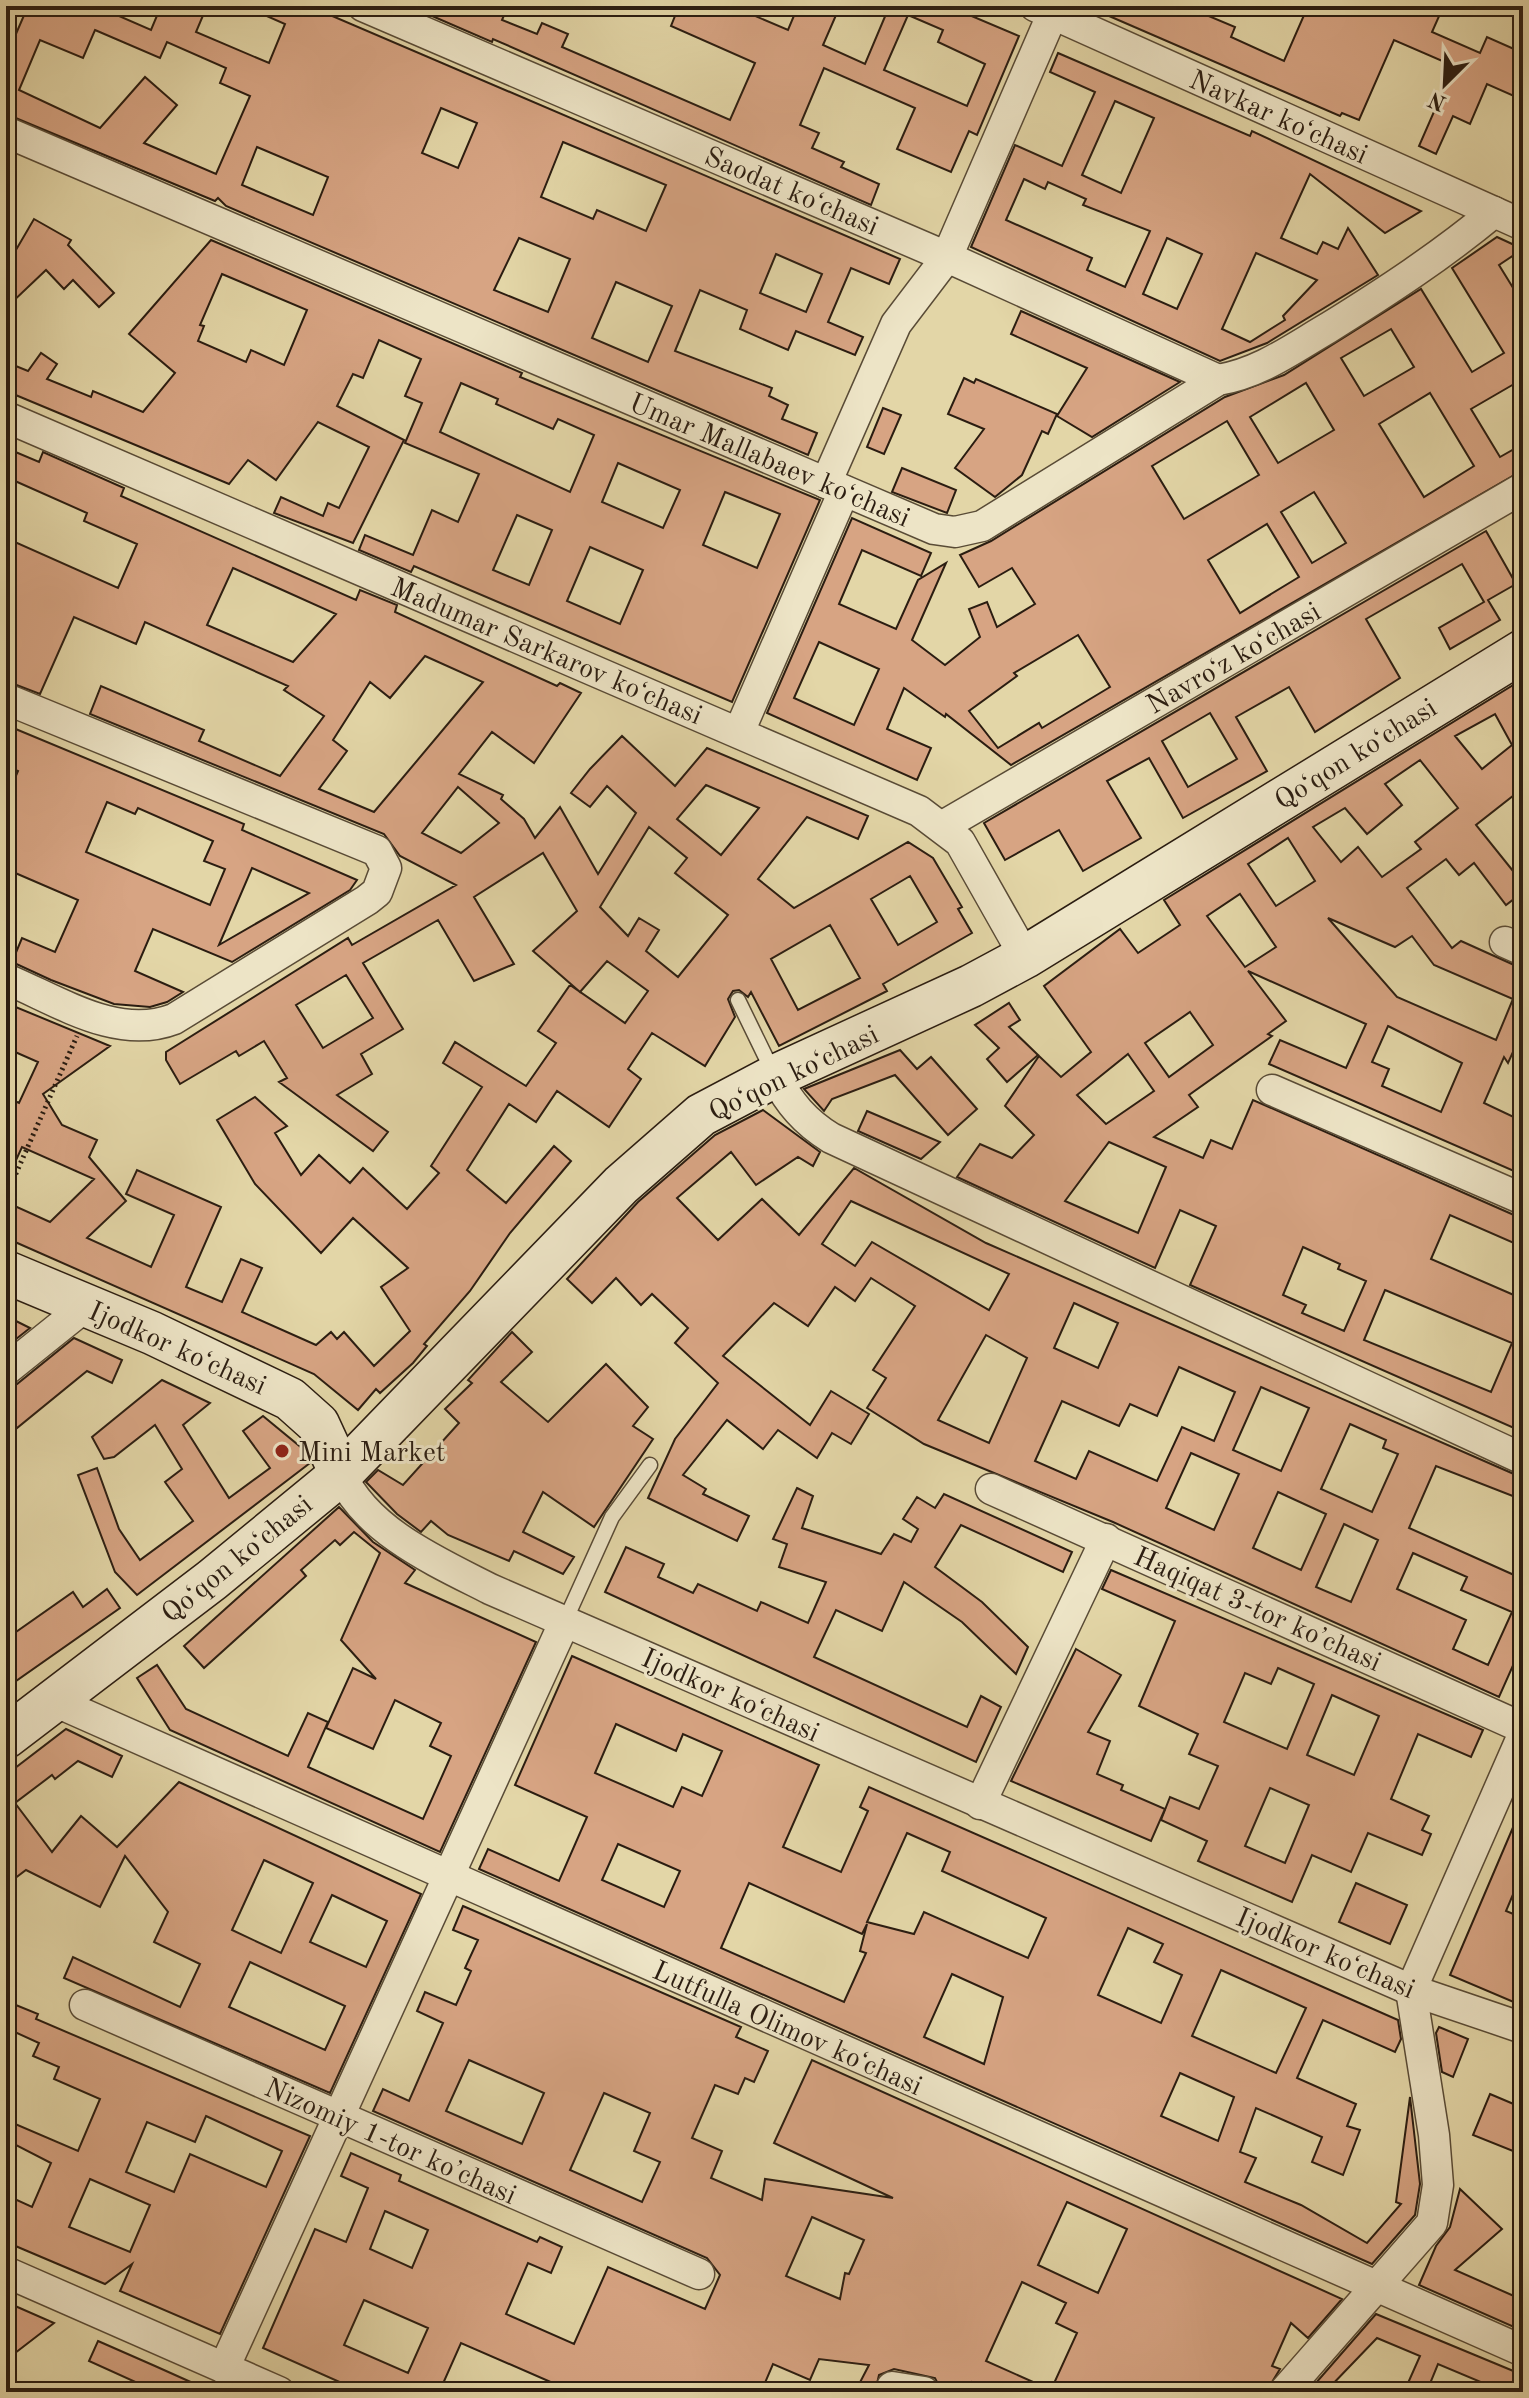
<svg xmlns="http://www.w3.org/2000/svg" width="1529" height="2398" viewBox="0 0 1529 2398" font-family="'Old Standard TT',serif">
<rect width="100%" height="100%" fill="#e3d6a7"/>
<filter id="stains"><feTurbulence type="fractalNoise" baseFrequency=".0025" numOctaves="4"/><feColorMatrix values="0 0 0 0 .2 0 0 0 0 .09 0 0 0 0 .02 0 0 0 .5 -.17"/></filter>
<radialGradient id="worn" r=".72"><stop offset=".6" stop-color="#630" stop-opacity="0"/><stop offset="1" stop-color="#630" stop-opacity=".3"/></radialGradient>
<g fill="#d7a483" stroke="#2b1d11" stroke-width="2" fill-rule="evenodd">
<path d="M28,6H115L112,13L151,30L161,6H207L196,32L269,63L285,24L244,6H309L900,259L889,284L851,268L828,322L863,337L855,355L796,331L788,350L740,329L747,310L700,290L675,351L772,388L769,396L788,405L782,419L817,433L808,455L226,206L218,198L215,201L6,114V57ZM95,30L160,58L167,42L226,68L220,83L250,96L216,174L144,143L177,105L145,77L100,128L19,90L40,40L83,58ZM441,108L477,123L458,168L422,153ZM563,142L666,185L646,231L597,210L593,219L541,197ZM257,147L328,177L313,215L242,185ZM519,238L570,259L548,312L494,290ZM776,254L822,274L806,312L760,293ZM616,282L672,306L648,362L592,338Z"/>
<path d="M409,6H508L502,20L537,34L542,23L568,34L562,47L730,120L755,63L671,26L679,6H732L788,30L798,6H840L823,45L865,64L889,7L886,6H948L1019,36L977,135L969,131L951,172L897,149L915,108L824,68L800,125L819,133L812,148L844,162L841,167L879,184L871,205L493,39L492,42ZM908,15L943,30L938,42L985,64L967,106L884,70Z"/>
<polygon points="1086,6 1185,6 1235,27 1231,37 1284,61 1308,6 1421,6 1440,14 1432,32 1480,53 1487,37 1523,53 1523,100 1487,84 1470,124 1453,116 1436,154 1419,146 1454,66 1394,40 1359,120 1342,113 1340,116"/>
<path d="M1058,53L1250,136L1252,131L1421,211L1385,233L1310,174L1281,238L1317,254L1323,242L1338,249L1348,228L1378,275L1267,343L1220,361L971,247L1015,145L1062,166L1095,92L1050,72ZM1115,101L1154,118L1121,193L1082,175ZM1024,179L1045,189L1048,182L1086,199L1083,205L1150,231L1125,287L1087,270L1092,258L1006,220ZM1167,238L1202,254L1177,309L1143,294ZM1256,253L1317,280L1283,316L1285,320L1250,342L1222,329Z"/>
<polygon points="34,219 71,240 68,245 114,293 99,307 73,280 64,289 46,270 6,308 6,267"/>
<path d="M1497,237L1523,249L1499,265L1523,304V383L1521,380L1471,409L1500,457L1523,444V470L1011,765L946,714L945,717L904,688L887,729L931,748L917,780L767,713L852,518L931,553L921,576L862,550L839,604L896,629L918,580L946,563L912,640L945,665L980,637L969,609L987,602L997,627L1035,604L1012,568L979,587L960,555L991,541L1225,397L1284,375L1421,289L1472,372L1504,353L1452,268ZM1391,329L1414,367L1364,396L1341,358ZM1306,383L1334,430L1278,463L1250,417ZM1430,393L1474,466L1424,497L1379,424ZM1227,421L1259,475L1184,519L1152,466ZM1314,492L1346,543L1312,563L1281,512ZM1267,524L1299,577L1240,613L1208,560ZM1078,635L1110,687L1042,728L1039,723L998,748L969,711L1017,676L1014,673ZM819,642L879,669L854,725L794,698Z"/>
<path d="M211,240L522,373L520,377L820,500L732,702L414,566L411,572L359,550L365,535L413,555L432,510L458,522L479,474L405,443L422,403L405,396L421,359L379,340L363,378L353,374L337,406L404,440L353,543L274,513L281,497L323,516L328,503L339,508L369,447L318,422L276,480L248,460L229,484L6,391V362L28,371L41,353L57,364L47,379L91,397L93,391L143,412L175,373L129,334ZM222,274L307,310L284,365L251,350L246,362L198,341L204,326L200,325ZM461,383L498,399L496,404L553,429L558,419L594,435L570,492L440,432ZM618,463L680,490L663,528L602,502ZM725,492L780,514L757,568L703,545ZM517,515L552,530L529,585L493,570ZM590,547L643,570L620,624L567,601Z"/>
<polygon points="1021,311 1180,382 1092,437 1057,416 1087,368 1011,334"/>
<polygon points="964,378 974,383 976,379 1057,414 1048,434 1042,431 1022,475 995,497 955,468 984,429 948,414"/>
<polygon points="883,408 901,415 884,454 867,447"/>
<path d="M6,448L39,462L43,452L124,488L121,496L356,600L360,590L397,605L395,612L557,686L560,683L581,693L534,763L492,732L459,774L503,795L501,799L524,819L535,838L560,807L598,874L636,813L607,786L590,807L571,793L590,769L622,736L675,786L707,748L868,816L858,839L807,817L758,879L794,908L908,842L933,858L962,907L958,909L972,933L883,984L887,991L779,1046L751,992L748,997L739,990L733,991L728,999L735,1017L705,1066L652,1033L628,1069L641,1079L609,1127L557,1091L536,1122L509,1104L467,1170L506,1203L554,1146L571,1161L510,1233L470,1291L424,1344L427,1346L413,1363L380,1393L376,1389L358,1410L314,1374L6,1238V1202L50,1222L94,1179L22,1147L6,1182V1097L19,1103L38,1062L6,1048V1003L110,1046L43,1094L62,1125L97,1140L89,1157L126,1201L87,1238L151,1267L174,1215L126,1194L137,1170L221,1207L186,1287L222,1302L241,1259L262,1268L242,1312L316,1345L331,1332L337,1339L344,1332L374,1366L410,1331L381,1287L408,1268L353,1218L321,1253L255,1184L217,1120L255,1097L287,1126L275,1133L301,1175L319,1155L350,1183L363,1168L407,1209L439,1173L431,1166L482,1087L443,1063L455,1042L526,1086L556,1043L538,1031L570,985L625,1023L648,991L607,961L580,992L533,951L577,911L543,853L474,897L514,964L474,981L438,920L363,963L403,1029L361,1054L372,1074L337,1095L388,1132L373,1151L279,1082L287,1078L264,1041L239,1056L236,1051L180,1084L166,1060V1052L348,938L352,945L456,885L400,856L384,834L90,714L101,686L204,730L199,741L280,776L324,716L284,690L288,686L145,622L136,644L74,617L40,694L6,681V538L118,588L137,544L84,521L87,513L6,477ZM233,568L278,588L336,614L293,662L207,625ZM425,656L483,682L374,812L319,789L347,751L333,740L370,682L390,698ZM706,785L759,808L721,855L677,819ZM458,787L499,823L461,853L422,833ZM649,827L687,858L675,873L728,915L678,977L646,951L659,930L639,918L628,936L600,907ZM910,876L937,922L898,945L871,899ZM830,925L860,978L798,1010L771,959ZM346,975L373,1018L323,1048L296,1005Z"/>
<polygon points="902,468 956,490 947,513 892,492"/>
<path d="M1486,531L1516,584L1488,600L1500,620L1450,649L1439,628L1484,602L1462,564L1366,619L1400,678L1315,732L1289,687L1236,717L1267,771L1183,818L1149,758L1107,781L1141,838L1083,871L1059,830L1005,860L984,823ZM1210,713L1237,759L1188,787L1162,741Z"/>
<path d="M1523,679V788L1476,825L1513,871L1523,863V892L1506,905L1474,863L1459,875L1446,859L1407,888L1452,948L1461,941L1523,969V1030L1508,1063L1504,1057L1484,1103L1518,1119L1515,1127L1523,1131V1175L1269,1064L1280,1040L1346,1068L1366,1024L1248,971L1286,1021L1268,1034L1272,1036L1189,1095L1198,1107L1154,1137L1203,1158L1211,1140L1232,1149L1253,1100L1523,1219V1247L1450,1215L1431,1259L1523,1299V1432L1190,1285L1216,1226L1180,1210L1155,1268L957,1177L980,1144L1012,1158L1034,1135L1005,1106L1039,1056L1061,1077L1091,1052L1044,986L1120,929L1138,953L1180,925L1164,900ZM1495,714L1512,745L1482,769L1455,736ZM1420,760L1458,808L1415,842L1421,849L1382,877L1358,847L1341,862L1313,827L1345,808L1367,834L1402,805L1385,784ZM1288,838L1315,881L1276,906L1248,864ZM1240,894L1276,947L1245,967L1207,916ZM1328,918L1395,947L1412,936L1434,965L1513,999L1496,1040L1397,997ZM1190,1012L1213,1045L1169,1077L1145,1043ZM1388,1026L1462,1063L1441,1112L1382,1086L1389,1069L1372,1062ZM1128,1054L1154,1091L1106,1124L1077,1095ZM1109,1142L1166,1167L1138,1233L1065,1201ZM1303,1247L1340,1264L1338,1269L1366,1281L1344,1331L1302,1313L1306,1305L1283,1295ZM1385,1290L1512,1343L1491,1392L1364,1340Z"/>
<path d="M6,725L244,824L242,830L357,880L350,890L232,962L153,929L135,971L183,992L167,1002L150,1007L114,1004L51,980L12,962L22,938L55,952L78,900L6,869V799L18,771L6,766ZM107,802L135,814L138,808L213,841L204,861L225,869L210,905L86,852ZM252,868L309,893L219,945Z"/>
<polygon points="1009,1003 1020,1020 1009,1027 1038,1055 1007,1082 987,1059 999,1048 975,1025"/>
<polygon points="900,1050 917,1069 931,1057 977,1109 948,1135 895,1075 832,1099 824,1111 804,1089"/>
<path d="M763,1110L820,1152L813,1166L798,1157L756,1185L731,1152L677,1198L718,1240L762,1199L799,1235L854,1168L986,1243L1523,1478V1500L1436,1466L1409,1528L1523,1579V1643L1499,1697L1113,1522L924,1444L867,1408L886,1378L873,1370L915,1306L871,1278L855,1301L835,1287L808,1326L774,1303L723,1356L810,1425L831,1391L869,1414L851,1444L832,1433L817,1458L778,1430L763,1449L727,1420L683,1475L706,1489L703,1494L749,1516L737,1541L648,1498L675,1439L718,1383L675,1343L688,1328L652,1294L641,1305L616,1278L592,1303L567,1279L638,1202L715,1135ZM851,1201L1009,1274L989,1310L872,1242L855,1266L822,1244ZM1074,1303L1118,1323L1098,1368L1054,1348ZM986,1335L1027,1358L989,1443L938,1420ZM1179,1367L1235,1392L1214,1441L1182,1427L1157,1481L1089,1451L1076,1479L1035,1461L1062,1401L1119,1426L1130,1404L1157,1416ZM1261,1387L1309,1408L1281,1471L1233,1450ZM1350,1424L1386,1440L1383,1448L1398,1454L1372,1512L1321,1489ZM1191,1453L1239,1474L1214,1530L1166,1508ZM1278,1492L1326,1514L1301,1570L1253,1548ZM1344,1524L1378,1540L1351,1602L1316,1587ZM1413,1553L1467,1577L1461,1590L1512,1612L1488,1665L1453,1649L1466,1620L1397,1589Z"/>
<polygon points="867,1111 940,1142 921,1159 858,1131"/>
<polygon points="6,1316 30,1328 6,1347"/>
<polygon points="512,1332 532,1352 501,1382 548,1422 606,1364 648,1407 633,1426 653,1439 594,1527 543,1492 523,1532 574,1557 563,1574 514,1551 509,1561 448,1535 431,1521 421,1532 397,1514 366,1482 378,1470 403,1485 459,1423 445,1409 472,1383 468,1380"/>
<polygon points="74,1338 122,1360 112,1383 87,1371 17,1428 6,1415 6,1388 17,1384"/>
<polygon points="162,1380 210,1403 183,1425 229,1498 270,1468 243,1431 263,1416 303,1449 310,1463 137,1595 115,1572 78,1475 97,1468 119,1529 140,1560 193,1521 165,1482 182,1469 155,1425 114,1457 104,1459 92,1437"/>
<polygon points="797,1488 813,1496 802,1528 881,1554 894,1534 911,1542 918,1529 903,1519 917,1497 935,1508 944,1494 1072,1552 1063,1572 961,1525 935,1567 982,1602 1028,1647 1016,1674 962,1622 904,1582 882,1631 836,1610 814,1657 967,1727 981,1696 1001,1707 976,1762 605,1592 626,1547 664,1564 658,1577 693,1593 698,1584 757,1611 761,1602 808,1623 826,1582 779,1567 787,1544 773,1539"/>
<polygon points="339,1507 373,1542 415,1570 405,1583 536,1642 440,1852 170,1730 137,1678 157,1665 186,1709 288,1756 308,1713 328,1722 308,1767 423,1819 451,1756 430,1746 441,1723 395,1700 373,1749 326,1728 353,1668 376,1679 341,1640 380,1553 354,1532 340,1545 335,1540 301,1570 306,1576 204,1668 184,1646"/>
<path d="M1111,1570L1483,1730L1471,1757L1418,1734L1391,1799L1429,1816L1422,1830L1431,1834L1422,1855L1368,1833L1351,1872L1312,1855L1292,1902L1198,1861L1207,1841L1161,1820L1170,1797L1199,1809L1218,1766L1189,1754L1198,1734L1139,1706L1175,1621L1102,1589ZM1278,1668L1314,1684L1287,1749L1224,1722L1245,1673L1271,1684ZM1332,1695L1379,1716L1354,1775L1307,1755ZM1270,1788L1309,1805L1285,1863L1245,1846Z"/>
<polygon points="107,1589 120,1608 6,1688 6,1639 73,1592 83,1607"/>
<polygon points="1076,1649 1121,1675 1088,1732 1110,1741 1097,1774 1123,1785 1121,1790 1165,1809 1151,1841 1011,1781"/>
<path d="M572,1656L819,1765L783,1847L841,1872L868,1811L860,1807L869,1787L1398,2020L1401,2039L1395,2052L1323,2020L1297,2078L1356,2104L1347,2126L1360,2130L1343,2175L1312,2162L1322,2137L1256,2108L1240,2152L1256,2158L1245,2182L1301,2205L1367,2243L1401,2204L1396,2202L1410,2097L1420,2184L1415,2215L1372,2264L479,1869L488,1849L559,1881L587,1817L515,1785ZM616,1724L676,1751L683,1734L722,1751L702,1796L682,1787L673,1807L595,1773ZM907,1833L950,1852L942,1871L1046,1918L1028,1958L924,1912L914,1934L867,1922ZM618,1844L680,1871L664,1907L602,1880ZM749,1883L862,1934L867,1924L860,1951L866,1953L844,2002L721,1948ZM1128,1928L1163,1944L1154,1962L1182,1975L1161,2023L1098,1995ZM1221,1970L1306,2008L1276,2073L1192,2036ZM952,1974L1003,1997L984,2064L924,2037ZM1180,2073L1234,2097L1218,2141L1161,2116Z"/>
<path d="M66,1729L122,1756L112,1777L78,1761L55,1779L52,1775L15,1803L52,1852L81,1816L117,1847L179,1782L421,1894L330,2093L64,1978L73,1957L180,2007L200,1964L154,1942L168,1912L125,1856L100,1907L26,1870L6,1885V1775ZM264,1860L313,1883L281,1953L232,1930ZM332,1895L387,1921L366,1967L310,1942ZM250,1962L345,2006L325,2050L229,2007Z"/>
<polygon points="1523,1804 1523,1871 1506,1911 1523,1918 1523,2006 1450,1975"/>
<polygon points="1356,1883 1407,1905 1390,1944 1339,1922"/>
<path d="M463,1906L741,2027L736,2037L768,2051L754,2082L745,2078L738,2094L715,2085L692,2138L722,2151L711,2178L762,2200L765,2179L893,2198L774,2143L812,2060L1342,2299L1308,2338L1291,2323L1272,2366L1280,2369L1266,2392H998L972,2382L970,2392H942L935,2378L894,2369L879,2375L875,2392H855L869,2365L819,2359L810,2380L773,2364L761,2392H548L553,2383L461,2343L441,2388L450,2392H362L263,2348L315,2229L346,2242L368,2188L341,2176L351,2153L401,2175L399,2181L442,2200L537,2242L540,2237L562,2247L551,2273L528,2263L506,2314L574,2344L608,2267L705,2309L720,2275L707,2258L373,2111L383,2089L409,2101L443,2023L417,2011L425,1992L456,2005L471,1971L465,1968L478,1940L453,1930ZM469,2060L544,2093L522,2144L446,2111ZM604,2093L650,2113L634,2151L660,2162L642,2202L570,2170ZM1067,2202L1127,2229L1098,2293L1038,2265ZM385,2211L428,2230L412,2268L370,2249ZM812,2217L864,2240L849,2274L845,2273L840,2299L786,2276ZM1022,2282L1066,2303L1056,2323L1077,2333L1051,2390L986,2361ZM364,2300L428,2328L408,2373L344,2345Z"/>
<path d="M6,2001L38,2014L36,2019L310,2136L220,2334L120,2291L132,2264L105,2284L6,2242V2195L32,2207L51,2163L6,2140V2120L78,2151L100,2099L54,2079L59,2067L33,2056L39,2043L6,2028ZM206,2116L282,2151L266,2187L190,2154L174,2192L126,2172L147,2122L195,2142ZM90,2179L150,2205L130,2252L69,2227Z"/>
<polygon points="1439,2027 1468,2039 1453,2077 1442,2072 1436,2033"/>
<polygon points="1490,2094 1523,2108 1523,2155 1473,2135"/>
<polygon points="1460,2189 1502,2229 1455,2270 1523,2300 1523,2331 1419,2285 1436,2246 1450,2227"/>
<polygon points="6,2302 54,2323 6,2360"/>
<polygon points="1376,2314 1523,2375 1523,2392 1485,2392 1488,2385 1438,2364 1427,2391 1408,2383 1420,2356 1377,2338 1327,2390 1331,2392 1308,2392"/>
<polygon points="98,2341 155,2366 213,2392 137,2392 140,2384 89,2361"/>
</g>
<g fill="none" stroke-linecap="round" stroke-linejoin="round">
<defs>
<g id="lane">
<polyline points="738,1000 773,1072"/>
<polyline points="565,1621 612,1517 650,1465"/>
</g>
<g id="street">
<polyline points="363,6 947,257 1218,380"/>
<polyline points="1035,6 1523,225"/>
<path d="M6,132L934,529L955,532L982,526L1218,380C1260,373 1292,349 1328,328C1386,292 1441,256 1494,212"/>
<polyline points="6,417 919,811 960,842 1025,957"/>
<polyline points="826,483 896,324 947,257 1056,6"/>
<path d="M6,699L377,851L386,868L377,892L367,900L174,1019C117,1041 59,1001 6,979"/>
<polyline points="739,732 844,491"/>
<polyline points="943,826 1523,488"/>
<polyline points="1505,942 1523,950"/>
<path d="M775,1076C789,1103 805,1122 831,1138L1523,1459"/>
<polyline points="1272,1090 1523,1199"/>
<polyline points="6,1370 87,1305"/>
<path d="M341,1474C366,1531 437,1562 490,1589L1411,1990L1523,2028"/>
<polyline points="991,1489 1523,1728"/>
<polyline points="54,1701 1523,2351"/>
<polyline points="980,1804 1106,1539"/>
<polyline points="85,2005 699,2274"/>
<polyline points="6,2272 279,2392"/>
<polyline points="224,2368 565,1621"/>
<polyline points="892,2387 924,2392"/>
<polyline points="1284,2392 1432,2223 1438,2185 1434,2135 1411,1990 1523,1735"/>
</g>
<g id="secondary">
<polyline points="6,1272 152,1333 290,1399 318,1424 341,1474"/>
<polyline points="6,1737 212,1580 341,1474 621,1185 701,1115 775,1076 971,986 1025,957 1523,651"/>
</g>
</defs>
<use href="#lane" stroke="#594b36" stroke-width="17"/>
<use href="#street" stroke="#594b36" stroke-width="33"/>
<use href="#secondary" stroke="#2b1d11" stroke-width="45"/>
<polyline stroke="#2b1d11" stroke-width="5" stroke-dasharray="2 4" stroke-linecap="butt" points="6,1196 77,1036"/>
<use href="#lane" stroke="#ede4c6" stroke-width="14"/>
<use href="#street" stroke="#ede4c6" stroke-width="30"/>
<use href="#secondary" stroke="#ede4c6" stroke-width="42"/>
</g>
<circle fill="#8f2418" stroke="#ede4c6" stroke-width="3" cx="282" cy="1451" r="8"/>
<g text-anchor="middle" stroke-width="6" stroke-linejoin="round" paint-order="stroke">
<g font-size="28" fill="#2b1d11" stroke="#ede4c6">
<text transform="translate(1279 116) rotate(24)" y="10">Navkar koʻchasi</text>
<text transform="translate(792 190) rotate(23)" y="10">Saodat koʻchasi</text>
<text transform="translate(770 459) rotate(23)" y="10">Umar Mallabaev koʻchasi</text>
<text transform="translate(547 650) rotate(23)" y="10">Madumar Sarkarov koʻchasi</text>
<text transform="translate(1233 657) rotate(-30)" y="10">Navroʻz koʻchasi</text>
<text transform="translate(1355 753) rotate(-32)" y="10">Qoʻqon koʻchasi</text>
<text transform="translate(793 1072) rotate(-26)" y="10">Qoʻqon koʻchasi</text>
<text transform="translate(178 1347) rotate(24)" y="10">Ijodkor koʻchasi</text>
<text transform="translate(236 1558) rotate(-39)" y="10">Qoʻqon koʻchasi</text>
<text transform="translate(1258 1608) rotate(24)" y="10">Haqiqat 3-tor koʼchasi</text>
<text transform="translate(731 1694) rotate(24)" y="10">Ijodkor koʻchasi</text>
<text transform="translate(1326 1952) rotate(23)" y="10">Ijodkor koʻchasi</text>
<text transform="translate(788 2027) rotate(24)" y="10">Lutfulla Olimov koʻchasi</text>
<text transform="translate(391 2140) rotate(24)" y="10">Nizomiy 1-tor koʼchasi</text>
</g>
<g font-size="28" fill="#2b1d11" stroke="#ede4c6" text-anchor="start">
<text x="298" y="1461">Mini Market</text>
</g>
</g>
<rect width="1529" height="2398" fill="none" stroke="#e3d6a7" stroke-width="32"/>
<rect x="8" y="8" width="1513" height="2382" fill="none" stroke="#2b1d11" stroke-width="4"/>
<rect x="16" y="16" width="1497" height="2366" fill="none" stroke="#2b1d11" stroke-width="2"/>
<g transform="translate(1445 84) rotate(204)" stroke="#ede4c6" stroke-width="6" paint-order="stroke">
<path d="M0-6L14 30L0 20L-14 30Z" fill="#2b1d11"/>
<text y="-12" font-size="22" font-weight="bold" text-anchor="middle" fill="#2b1d11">N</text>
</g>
<rect width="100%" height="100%" filter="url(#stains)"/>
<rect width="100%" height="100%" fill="url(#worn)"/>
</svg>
